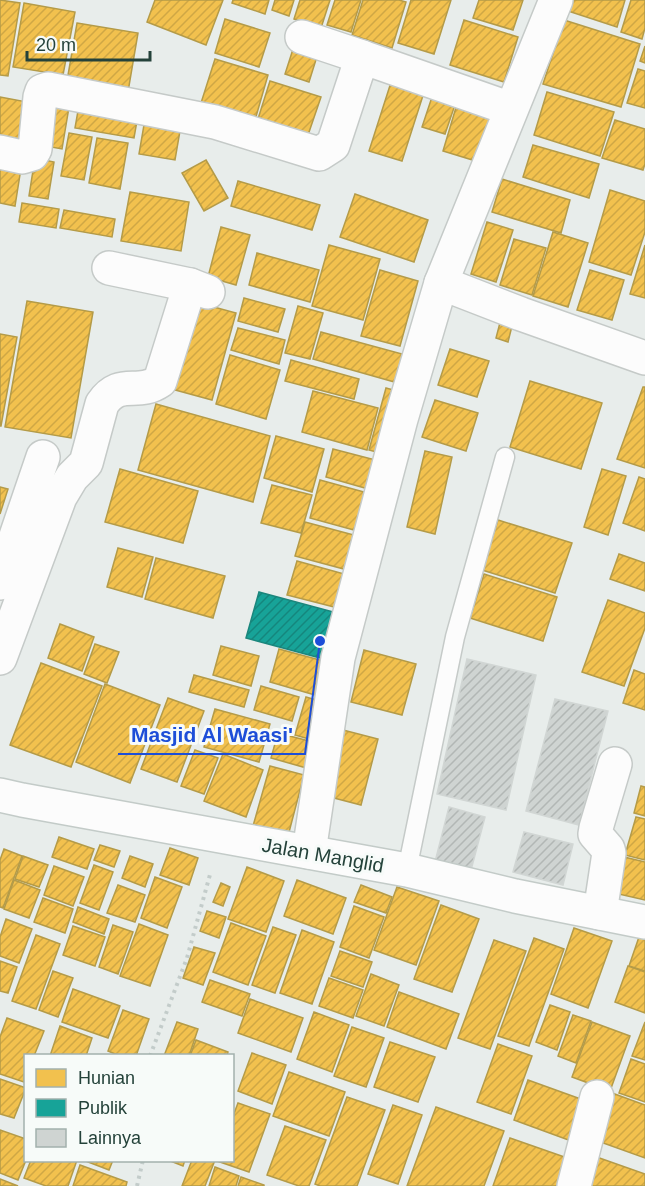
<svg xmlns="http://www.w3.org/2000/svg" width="645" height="1186" viewBox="0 0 645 1186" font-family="Arial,sans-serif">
<defs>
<pattern id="homes-hatch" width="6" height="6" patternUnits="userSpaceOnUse" patternTransform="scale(1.5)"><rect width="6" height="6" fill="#f2c14e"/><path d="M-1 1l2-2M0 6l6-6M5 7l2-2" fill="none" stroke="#cfa745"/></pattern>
<pattern id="public-hatch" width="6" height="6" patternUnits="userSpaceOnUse" patternTransform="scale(1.5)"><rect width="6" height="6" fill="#17a398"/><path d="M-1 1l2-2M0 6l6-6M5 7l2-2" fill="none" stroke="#15867d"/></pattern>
<pattern id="building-hatch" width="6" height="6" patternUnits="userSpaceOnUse" patternTransform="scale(1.5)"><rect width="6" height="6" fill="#cfd4d2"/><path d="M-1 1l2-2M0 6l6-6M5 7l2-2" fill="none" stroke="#b2b7b5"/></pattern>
</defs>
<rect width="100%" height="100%" fill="#e8edeb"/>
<g fill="url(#homes-hatch)" stroke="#b49b48" stroke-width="1.5">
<polygon points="0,0 20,3 8,76 0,75"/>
<polygon points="155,0 223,0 206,45 147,22"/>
<polygon points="233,0 269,0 265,14 232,3"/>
<polygon points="275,0 294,0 289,16 272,10"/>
<polygon points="300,0 330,0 321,28 294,19"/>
<polygon points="335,0 361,0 351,32 327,25"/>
<polygon points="363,0 399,0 406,2 392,48 352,35"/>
<polygon points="411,0 451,0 434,54 398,43"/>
<polygon points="479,0 523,0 513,30 473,18"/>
<polygon points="568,0 625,0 617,27 565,10"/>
<polygon points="631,0 645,0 645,28 642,39 621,32"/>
<polygon points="24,3 75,12 63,75 13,67"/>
<polygon points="225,19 270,33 259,67 215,53"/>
<polygon points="464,20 518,37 504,82 450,65"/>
<polygon points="564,20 640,44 621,107 543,84"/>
<polygon points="77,23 138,33 128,92 67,81"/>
<polygon points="295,43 319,50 309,82 285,74"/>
<polygon points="645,46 645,63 640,61"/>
<polygon points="215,59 268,75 255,120 201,103"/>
<polygon points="638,69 645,71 645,108 627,103"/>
<polygon points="394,73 427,83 402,161 369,151"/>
<polygon points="270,81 321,97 307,138 257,122"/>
<polygon points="435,88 458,96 445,134 422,127"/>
<polygon points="547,92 614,112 600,156 534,135"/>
<polygon points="460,94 497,106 479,162 443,151"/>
<polygon points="0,97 27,102 20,140 0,137"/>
<polygon points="47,103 69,107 62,149 40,145"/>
<polygon points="79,105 138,115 134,138 75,128"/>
<polygon points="145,119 181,125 175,160 139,154"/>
<polygon points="615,120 645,129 645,164 643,170 602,158"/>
<polygon points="69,133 92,137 84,180 61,176"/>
<polygon points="97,138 128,143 120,189 89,183"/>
<polygon points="533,145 599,164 589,198 523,177"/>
<polygon points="35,158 54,162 48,199 29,196"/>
<polygon points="0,159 22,162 15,206 0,203"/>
<polygon points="206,160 228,198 204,211 182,173"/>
<polygon points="502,179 570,200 561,233 492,212"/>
<polygon points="238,181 320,205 312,230 231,206"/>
<polygon points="610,190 645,201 645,232 631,275 589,262"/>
<polygon points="130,192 189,202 181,251 121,241"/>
<polygon points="355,194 428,220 414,262 340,237"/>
<polygon points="22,203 59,209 56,228 19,222"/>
<polygon points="64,210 115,219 112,237 60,228"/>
<polygon points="487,222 513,230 496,282 471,274"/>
<polygon points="221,227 250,235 236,285 208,277"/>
<polygon points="553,232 588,243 568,307 533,296"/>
<polygon points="514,239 546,248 532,295 500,285"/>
<polygon points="329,245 380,259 363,320 312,306"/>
<polygon points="645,245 645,298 630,294"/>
<polygon points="257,253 319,270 310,302 249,285"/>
<polygon points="380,270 418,281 400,346 361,336"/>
<polygon points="590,270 624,280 612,320 577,310"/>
<polygon points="244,298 285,309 278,332 238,321"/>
<polygon points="188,300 236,313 212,400 164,387"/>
<polygon points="27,301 93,312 71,438 5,427"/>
<polygon points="298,306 323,313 310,359 285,353"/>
<polygon points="502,315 514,318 508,342 496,338"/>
<polygon points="238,328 285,340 279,364 231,350"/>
<polygon points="321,332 413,357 405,385 313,359"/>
<polygon points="0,334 17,337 1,426 0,426"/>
<polygon points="450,349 489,361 477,397 438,385"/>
<polygon points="230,355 280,370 266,419 216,404"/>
<polygon points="291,360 359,379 354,399 285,381"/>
<polygon points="530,381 602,403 581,469 510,447"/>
<polygon points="643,387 645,387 645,468 617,459"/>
<polygon points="386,388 401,392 384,454 369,450"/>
<polygon points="313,391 378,408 367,450 302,432"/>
<polygon points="435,400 478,413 466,451 422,437"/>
<polygon points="156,404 270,436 253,502 138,470"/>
<polygon points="276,436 324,449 312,492 264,478"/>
<polygon points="333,449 387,463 379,492 326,477"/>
<polygon points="425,451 452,457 435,534 407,527"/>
<polygon points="120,469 198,491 183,543 105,522"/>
<polygon points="602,469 626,476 608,535 584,527"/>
<polygon points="639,477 645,479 645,531 623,523"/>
<polygon points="320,480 375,495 365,533 310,518"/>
<polygon points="272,485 312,495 301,533 261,523"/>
<polygon points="0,487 8,489 0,514"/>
<polygon points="498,520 572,543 555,593 482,570"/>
<polygon points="305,522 365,538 355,572 295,556"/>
<polygon points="118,548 153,557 142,597 107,587"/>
<polygon points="619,554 645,563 645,591 610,579"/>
<polygon points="156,558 225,576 213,618 145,599"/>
<polygon points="297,561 355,577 346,610 287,595"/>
<polygon points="484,574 557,597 543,641 470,618"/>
<polygon points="608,600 645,613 645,628 624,686 582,672"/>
<polygon points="60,624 94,637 82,671 48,658"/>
<polygon points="95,644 119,652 107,683 84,674"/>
<polygon points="221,646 259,656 251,686 213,675"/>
<polygon points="279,649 331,663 322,697 270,682"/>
<polygon points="364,650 416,664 402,715 351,702"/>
<polygon points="41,663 102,686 71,767 10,745"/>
<polygon points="634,670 645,674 645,710 623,703"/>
<polygon points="194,675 249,690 244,707 189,692"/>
<polygon points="105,684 160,705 130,783 76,762"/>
<polygon points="261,686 299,697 292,721 254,710"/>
<polygon points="306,697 327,703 316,741 295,735"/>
<polygon points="168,698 204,711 177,782 141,769"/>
<polygon points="215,709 270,724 259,762 204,747"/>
<polygon points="343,730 378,739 361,805 326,796"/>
<polygon points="278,733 317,743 310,769 271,758"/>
<polygon points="195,750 218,758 204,794 181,786"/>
<polygon points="223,754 263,770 246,817 204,801"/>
<polygon points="270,766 304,775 288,836 253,826"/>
<polygon points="641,786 645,787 645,816 634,813"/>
<polygon points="636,817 645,819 645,860 625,855"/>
<polygon points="59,837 94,849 87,869 52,857"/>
<polygon points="100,845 120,851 114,867 94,860"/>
<polygon points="170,848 198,858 189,885 160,875"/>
<polygon points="4,849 22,856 3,908 0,907 0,860"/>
<polygon points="23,856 48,865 39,887 15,879"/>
<polygon points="130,856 153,864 145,887 122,878"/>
<polygon points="620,856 645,862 645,900 610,892"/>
<polygon points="94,865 113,872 99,910 80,903"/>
<polygon points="54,866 84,877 73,906 44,895"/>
<polygon points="247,867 284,881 266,932 228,919"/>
<polygon points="155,877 182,887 167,928 141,918"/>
<polygon points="14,880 40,890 29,918 4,909"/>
<polygon points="297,880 346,898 333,934 284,916"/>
<polygon points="221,883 230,887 223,906 213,902"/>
<polygon points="118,885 145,895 135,922 107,913"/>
<polygon points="361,885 392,897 386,913 354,902"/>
<polygon points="397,887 439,901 416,965 374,950"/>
<polygon points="43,898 73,909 65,933 34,922"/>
<polygon points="441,905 479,919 452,992 414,979"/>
<polygon points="354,906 384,917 369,958 340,947"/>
<polygon points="78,907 109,919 104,934 73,922"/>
<polygon points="207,911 226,917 219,938 200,931"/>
<polygon points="6,919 32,929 19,963 0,956 0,937"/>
<polygon points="231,923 266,936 248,985 213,972"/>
<polygon points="139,924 168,935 150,986 120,976"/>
<polygon points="113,925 133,932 118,974 99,967"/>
<polygon points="73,926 105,937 95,966 63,955"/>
<polygon points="273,927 296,935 275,993 252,985"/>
<polygon points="574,928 612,941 588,1008 551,994"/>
<polygon points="302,930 334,942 312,1004 280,993"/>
<polygon points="36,935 60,944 36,1009 12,1001"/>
<polygon points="639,937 645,939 645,971 629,966"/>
<polygon points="534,938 564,949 529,1046 498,1036"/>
<polygon points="494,940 526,951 490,1049 458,1038"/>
<polygon points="194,947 215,953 203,985 183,978"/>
<polygon points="340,951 372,962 363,987 331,976"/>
<polygon points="0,961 17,967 8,993 0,991"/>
<polygon points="628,966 645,972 645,1013 615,1002"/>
<polygon points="53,971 73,978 58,1017 39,1010"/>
<polygon points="371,974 399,985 384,1026 356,1016"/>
<polygon points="329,978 363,990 353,1018 319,1006"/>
<polygon points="210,980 250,994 242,1016 202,1002"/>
<polygon points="73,989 120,1006 108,1038 62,1022"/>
<polygon points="399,992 459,1014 446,1049 387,1027"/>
<polygon points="250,999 303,1018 291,1052 238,1033"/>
<polygon points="550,1005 570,1012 557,1050 536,1042"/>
<polygon points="123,1010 149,1019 136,1056 120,1056 108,1051"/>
<polygon points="314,1012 349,1025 332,1072 297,1059"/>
<polygon points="573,1015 591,1021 576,1063 558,1056"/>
<polygon points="7,1018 44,1031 34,1056 26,1056 24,1082 0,1074 0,1037"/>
<polygon points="177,1022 198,1029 189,1056 164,1056"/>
<polygon points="592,1022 630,1036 610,1091 572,1077"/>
<polygon points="645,1022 645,1060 632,1056"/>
<polygon points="60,1026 92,1038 86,1056 50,1056"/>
<polygon points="352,1027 384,1038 366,1087 334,1076"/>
<polygon points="196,1040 228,1052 227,1056 190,1056"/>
<polygon points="390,1042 435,1057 418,1102 374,1087"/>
<polygon points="498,1044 532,1056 511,1114 477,1102"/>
<polygon points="252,1053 286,1065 272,1104 238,1091"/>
<polygon points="631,1059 645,1064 645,1102 619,1093"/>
<polygon points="289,1072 345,1092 329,1136 273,1116"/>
<polygon points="0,1079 26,1088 14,1118 0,1114"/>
<polygon points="528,1080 589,1102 574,1142 514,1120"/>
<polygon points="612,1093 645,1105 645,1158 595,1140"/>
<polygon points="347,1097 385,1110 357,1186 320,1186 315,1184"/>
<polygon points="238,1103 270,1114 249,1172 217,1161 232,1160 232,1119"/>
<polygon points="393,1105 422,1115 398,1184 368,1174"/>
<polygon points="436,1107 504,1131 484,1186 407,1186"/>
<polygon points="285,1126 326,1140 309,1186 299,1186 267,1175"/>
<polygon points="0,1130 26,1139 26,1160 18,1180 0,1173"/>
<polygon points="510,1138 573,1160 564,1186 493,1186"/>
<polygon points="591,1155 645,1174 645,1186 579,1186"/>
<polygon points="31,1160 77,1160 68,1186 46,1186 24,1178"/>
<polygon points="83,1160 113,1160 109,1170"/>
<polygon points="168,1160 185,1160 183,1166"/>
<polygon points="192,1160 215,1160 205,1186 182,1186"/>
<polygon points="80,1165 127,1182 126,1186 73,1186"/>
<polygon points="215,1167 239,1176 236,1186 209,1186"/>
<polygon points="241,1177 264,1185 264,1186 238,1186"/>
<polygon points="0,1179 18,1186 0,1186"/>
</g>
<polygon fill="url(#public-hatch)" stroke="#1b867c" stroke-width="1.5" points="259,592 337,613 324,659 246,638"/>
<g fill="url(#building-hatch)" stroke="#d1d6d4" stroke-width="1.5">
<polygon points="467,659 536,675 506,810 437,794"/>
<polygon points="555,699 608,711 579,825 526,811"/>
<polygon points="449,807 485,817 471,870 435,862"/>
<polygon points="524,832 573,844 563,885 513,872"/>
</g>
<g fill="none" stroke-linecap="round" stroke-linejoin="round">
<defs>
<polyline id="lane" points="407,870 455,637 505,457"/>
<g id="street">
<polyline points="302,37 362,57"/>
<polyline points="0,152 22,157 32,154 35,149 40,97 42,91 48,89 215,122 319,154 333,145 362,57 511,109"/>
<polyline points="109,268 190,285 208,292"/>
<polyline points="441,283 521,314 645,358"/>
<polyline points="0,583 43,457"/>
<path d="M0,658L60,497L72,477L86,463L102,404C120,377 137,397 160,381L190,285"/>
<polyline points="309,852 338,658 401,419 441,283 556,0"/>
<polyline points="600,913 609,853 608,849 595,834 596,828 615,764"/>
<polyline points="574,1186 597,1097"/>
</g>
<polyline id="secondary" points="0,795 22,800 407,870 515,896 645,922"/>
</defs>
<use href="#lane" stroke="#c5cac8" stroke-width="21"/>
<use href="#street" stroke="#c5cac8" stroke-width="36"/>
<use href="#secondary" stroke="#c3cbc8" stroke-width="36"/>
<g stroke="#c3ccca" stroke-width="4" stroke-dasharray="3 4.5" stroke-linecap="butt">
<polyline points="150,1056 187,958 211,871"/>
<polyline points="137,1186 143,1160"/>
</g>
<use href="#lane" stroke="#fcfcfc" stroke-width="18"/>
<use href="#street" stroke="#fcfcfc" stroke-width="33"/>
<use href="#secondary" stroke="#fcfcfc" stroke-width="33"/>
</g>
<g text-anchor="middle" stroke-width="6" stroke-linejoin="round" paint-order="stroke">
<g font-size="20" fill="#24423a" stroke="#f7fbf9">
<text transform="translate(323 855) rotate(10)" y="7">Jalan Manglid</text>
</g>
</g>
<path fill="none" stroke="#1d4ed8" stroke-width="2" d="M320 641L305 754H118"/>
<circle fill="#1d4ed8" stroke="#f7fbf9" stroke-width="2" cx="320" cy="641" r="6"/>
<g font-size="21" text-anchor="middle" font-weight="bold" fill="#1d4ed8" stroke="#f7fbf9" stroke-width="6" stroke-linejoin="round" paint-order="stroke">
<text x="212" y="742">Masjid Al Waasi'</text>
</g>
<rect x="24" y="1054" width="210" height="108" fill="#f7fbf9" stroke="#a3b1ad" stroke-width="1.5"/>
<rect x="36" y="1069" width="30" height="18" fill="#f2c14e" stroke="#a3b1ad" stroke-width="1.5"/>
<text x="78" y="1084" font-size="18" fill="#24423a">Hunian</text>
<rect x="36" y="1099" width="30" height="18" fill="#17a398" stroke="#a3b1ad" stroke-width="1.5"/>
<text x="78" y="1114" font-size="18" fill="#24423a">Publik</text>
<rect x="36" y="1129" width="30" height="18" fill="#cfd4d2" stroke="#a3b1ad" stroke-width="1.5"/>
<text x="78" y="1144" font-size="18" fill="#24423a">Lainnya</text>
<path d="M27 51v9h123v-9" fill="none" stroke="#24423a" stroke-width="3"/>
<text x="36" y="51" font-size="18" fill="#24423a" stroke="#f7fbf9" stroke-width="4.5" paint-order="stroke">20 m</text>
</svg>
